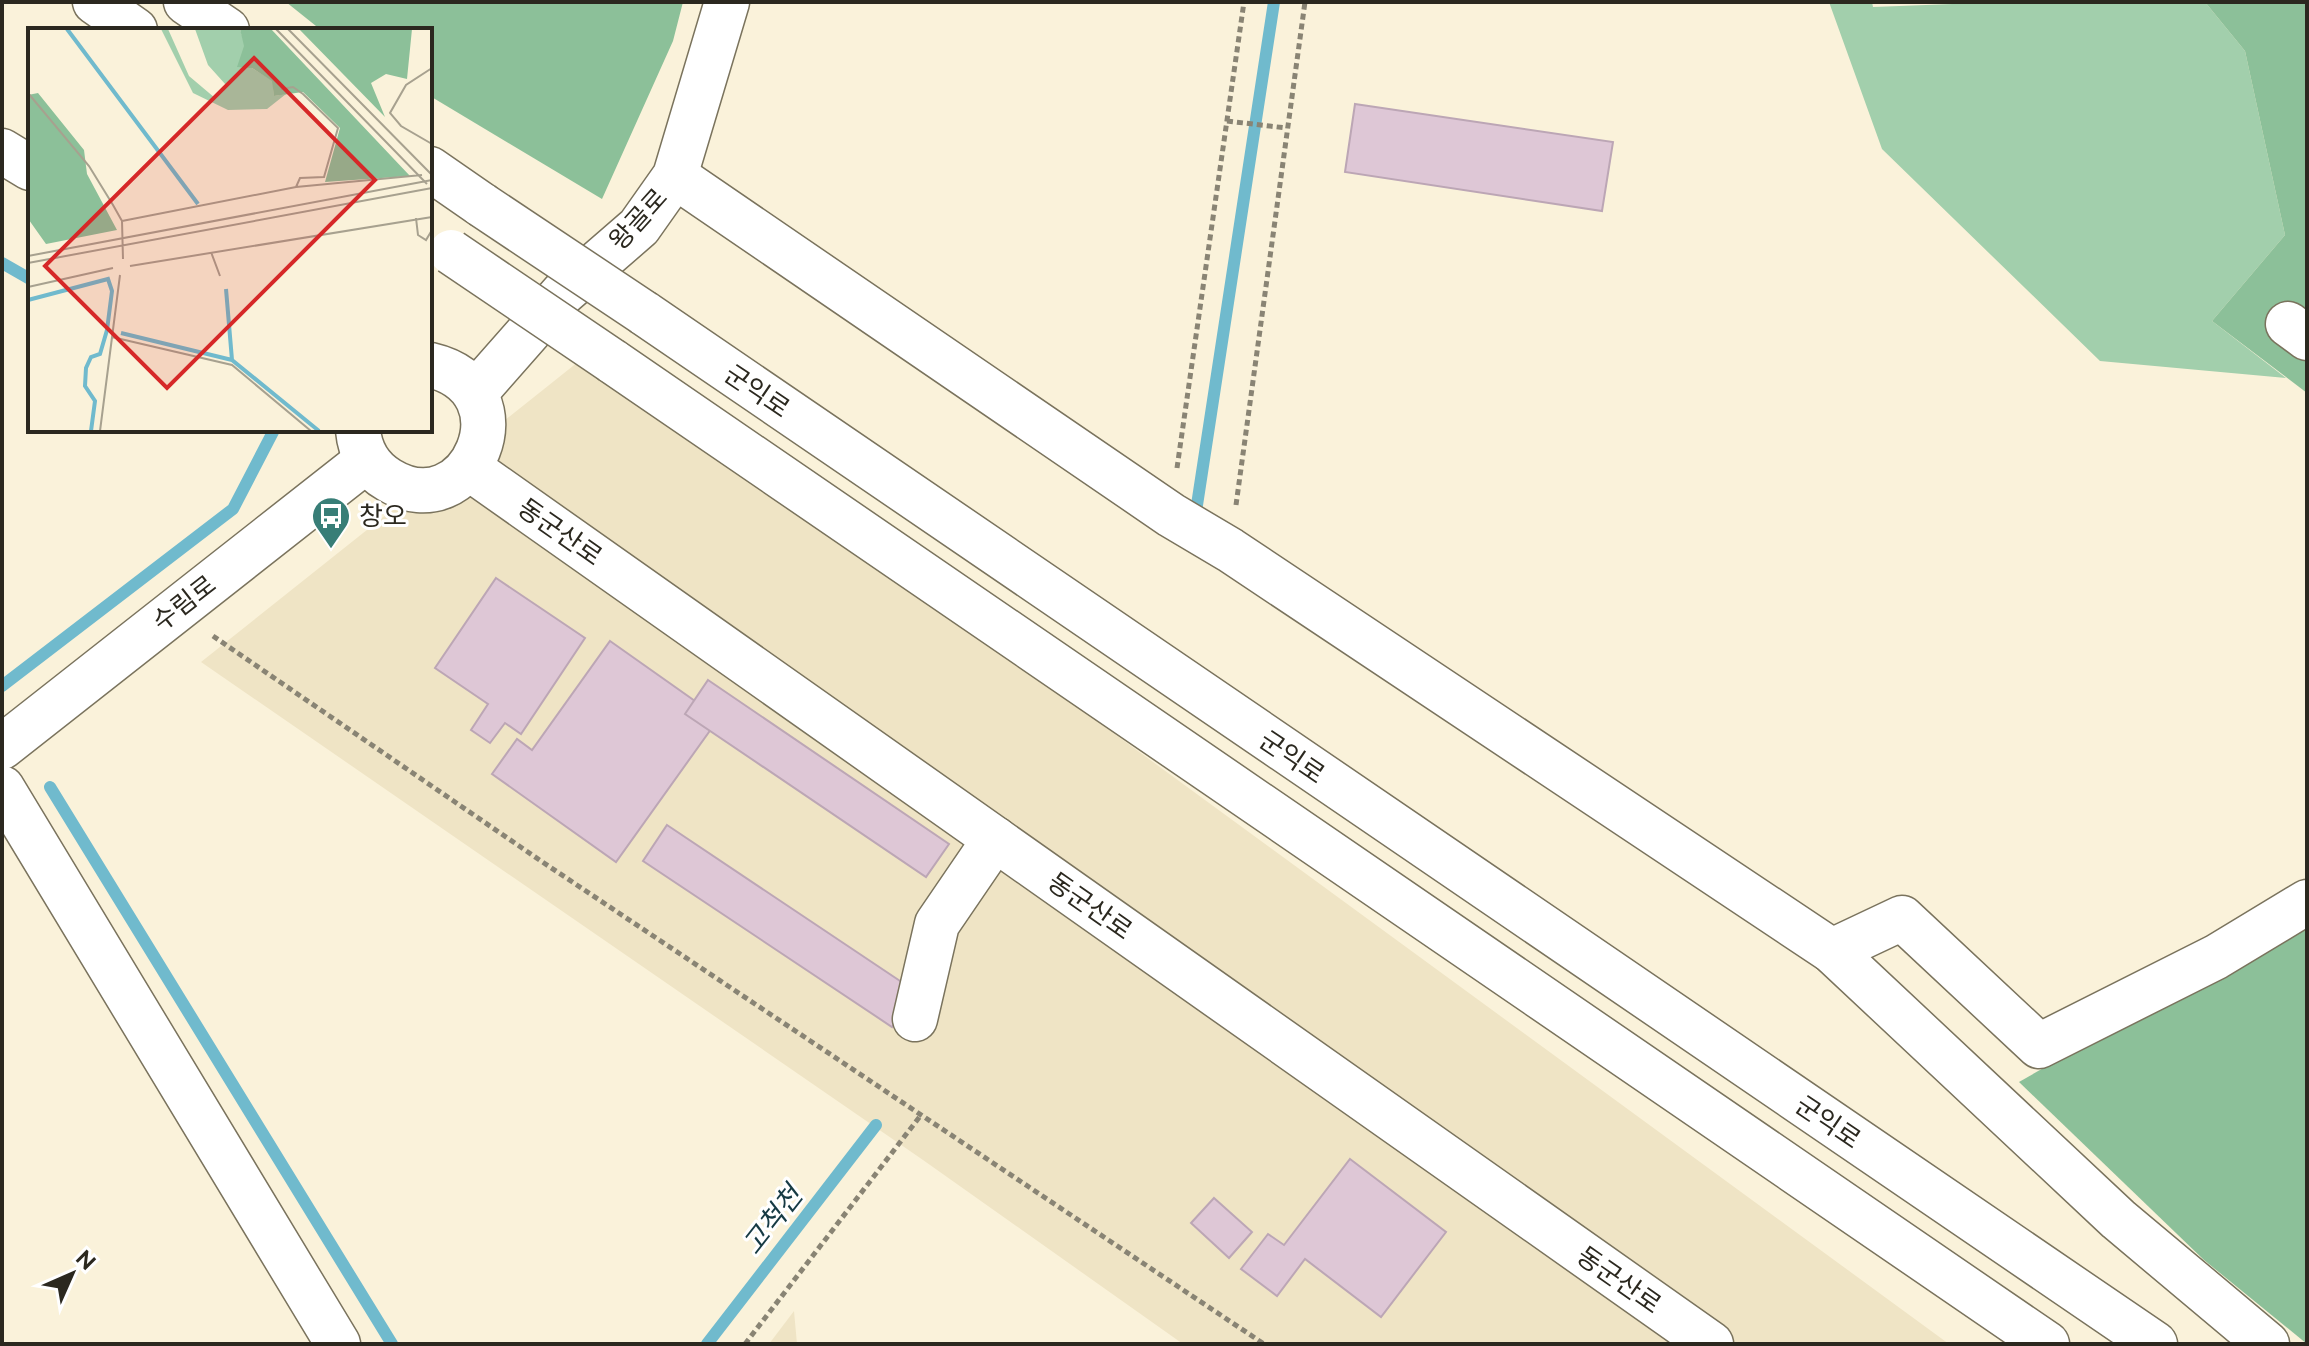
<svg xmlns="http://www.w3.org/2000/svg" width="2309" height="1346" viewBox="0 0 2309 1346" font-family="Raleway,'Noto Sans KR',sans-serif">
<rect width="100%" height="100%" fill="#faf2da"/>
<g fill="#efe4c5">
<polygon points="583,358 993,645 1949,1344 1183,1344 923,1160 201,662"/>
<polygon points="794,1311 797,1344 769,1344"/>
</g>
<polygon fill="#a2cfac" points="1829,2 1872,2 1873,7 2005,2 2205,2 2245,51 2285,235 2212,321 2286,378 2100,361 1882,149"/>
<g fill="#8cc099">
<polygon points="286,2 683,2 673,41 602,199 430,96 430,30 321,30"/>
<polygon points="2205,2 2307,2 2307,393 2212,321 2285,235 2245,51"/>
<polygon points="2307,918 2307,1344 2204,1260 2019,1082"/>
</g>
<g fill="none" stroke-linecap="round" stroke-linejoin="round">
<g stroke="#70bacd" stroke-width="12">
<polyline points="2,263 30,279"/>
<polyline points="1197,505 1274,2"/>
<polyline points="2,686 233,509 274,430"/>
<polyline points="50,787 392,1344"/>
<polyline points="707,1344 876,1125"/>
</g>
</g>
<g fill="#dec7d6" stroke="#bca6b5" stroke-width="2">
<polygon points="1355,104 1613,142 1602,211 1345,172"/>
<polygon points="496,578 585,638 521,734 505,723 490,743 471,730 488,704 435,668"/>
<polygon points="610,641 719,718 616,862 492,774 517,739 532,750"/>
<polygon points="708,680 949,844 926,877 685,714"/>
<polygon points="667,825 915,991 892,1027 643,861"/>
<polygon points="1350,1159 1446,1232 1381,1317 1305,1259 1277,1296 1241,1269 1268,1234 1284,1245"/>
<polygon points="1214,1198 1252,1232 1229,1258 1191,1223"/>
</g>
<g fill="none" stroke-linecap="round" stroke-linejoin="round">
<defs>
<g id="minor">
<polyline points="2,151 30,168"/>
<polyline points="675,176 1171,515 1230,550 1832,951 2118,1219 2267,1344"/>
<polyline points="2288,324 2307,338"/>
<polyline points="469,468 1711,1344"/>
<polyline points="2,788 338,1344"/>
<polyline points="1832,951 1902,918 2039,1046 2216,957 2307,902"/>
<polyline points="915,1019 937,924 995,839"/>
</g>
<g id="major">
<polyline points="475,393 563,293 639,227 675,176 727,2"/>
<path d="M358,430C360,452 370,469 389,480C470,529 532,389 430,365"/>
<polyline points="2,747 367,460"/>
</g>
<g id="highway">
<polyline points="95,2 135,30"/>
<polyline points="186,2 227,30"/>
<polyline points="430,169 482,205"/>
<polyline points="644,313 2155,1344"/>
<polyline points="612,361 2047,1344"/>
</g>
</defs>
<use href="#minor" stroke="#7a735d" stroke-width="47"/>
<use href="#major" stroke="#7a735d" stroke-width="47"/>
<use href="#highway" stroke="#7a735d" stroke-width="47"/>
<g stroke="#898474" stroke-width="5" stroke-dasharray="6 4" stroke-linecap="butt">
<polyline points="1227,121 1286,128"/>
<polyline points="1177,468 1244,2"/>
<polyline points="1236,505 1305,2"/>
<polyline points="213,636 541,861 1264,1344"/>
<polyline points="745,1344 921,1115"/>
</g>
<use href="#minor" stroke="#fff" stroke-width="44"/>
<use href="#major" stroke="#fff" stroke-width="44"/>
<use href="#highway" stroke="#fff" stroke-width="44"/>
<defs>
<g id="highway-bridge">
<polyline points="482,205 644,313"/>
<polyline points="451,252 612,361"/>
</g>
</defs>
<use href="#highway-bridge" stroke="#7a735d" stroke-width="47" stroke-linecap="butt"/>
<use href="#highway-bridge" stroke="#fff" stroke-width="44"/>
</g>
<defs>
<symbol id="bus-pin" viewBox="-11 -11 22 30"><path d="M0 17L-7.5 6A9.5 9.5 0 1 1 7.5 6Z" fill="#387e77" stroke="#fff"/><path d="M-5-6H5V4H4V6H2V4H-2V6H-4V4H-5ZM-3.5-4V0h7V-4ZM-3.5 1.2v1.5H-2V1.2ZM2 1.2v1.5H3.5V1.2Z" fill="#fff"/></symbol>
</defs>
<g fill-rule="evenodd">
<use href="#bus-pin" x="309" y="494" width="44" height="60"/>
</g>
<g text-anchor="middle" stroke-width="6" stroke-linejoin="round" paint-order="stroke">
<g font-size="26" fill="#2b281f" stroke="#fff">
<text transform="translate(638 219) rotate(-48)" y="9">왕골로</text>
<text transform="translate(757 391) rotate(34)" y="9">군익로</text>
<text transform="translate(560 532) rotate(35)" y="9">동군산로</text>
<text transform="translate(184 603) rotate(-38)" y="9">수림로</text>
<text transform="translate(1292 757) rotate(34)" y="9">군익로</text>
<text transform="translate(1090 906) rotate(35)" y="9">동군산로</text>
<text transform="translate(1828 1122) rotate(34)" y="9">군익로</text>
<text transform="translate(1619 1280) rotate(35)" y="9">동군산로</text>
</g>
<g font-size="26" fill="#2b281f" stroke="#fff" text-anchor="start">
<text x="359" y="525">창오</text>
</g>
<g font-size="28" font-style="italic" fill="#163a43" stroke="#fff">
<text transform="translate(772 1220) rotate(-52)" y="10">고척천</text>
</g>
</g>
<g transform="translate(28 28)">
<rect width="404" height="404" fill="#faf2da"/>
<path d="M133,1H140L161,48L187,70L198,57L180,37L167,1H212L224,40L245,53L246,68L258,66L239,81L200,82L165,65Z" fill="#a2cfac"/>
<path d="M212,1H243L382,148L297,154L312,100L275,64L246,68L244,53L224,40L209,39L216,18ZM271,1H384L379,51L358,46L343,55L357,89ZM10,65L56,122L59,146L89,202L18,216L1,192L0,67Z" fill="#8cc099"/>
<path fill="none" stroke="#70bacd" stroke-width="4" d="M39,1L170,176M198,261L204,332L291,403M0,272L80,251L84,263L79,302L72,326L63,329L58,340L57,358L67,373L63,403M93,305L204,332"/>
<path fill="none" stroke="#a7a18f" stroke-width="2" d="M248,1L399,156M260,1L404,147M404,40L378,57L362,85L373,98L404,116M253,61L265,59L275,66L310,100L296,149L272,150L268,159M0,65L61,138L85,177L94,193L95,231M388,190L390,207L398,212L404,202M94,193L268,159L394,147M183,224L192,248M0,228L404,152M0,235L404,160M102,238L404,189M0,259L85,240M84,309L204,337L283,403M72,403L92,247"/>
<path fill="#d62828" fill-opacity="0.15" stroke="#d62828" stroke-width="4" d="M226,30L347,152L139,360L17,238Z"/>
<rect width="404" height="404" fill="none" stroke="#2b281f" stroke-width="4"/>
</g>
<rect width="2309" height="1346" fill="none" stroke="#2b281f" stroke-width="8"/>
<g transform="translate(72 1274) rotate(45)" stroke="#ffffff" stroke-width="6" paint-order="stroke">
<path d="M0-6L14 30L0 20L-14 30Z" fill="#2b281f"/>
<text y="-12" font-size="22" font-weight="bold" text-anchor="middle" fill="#2b281f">N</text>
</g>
</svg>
